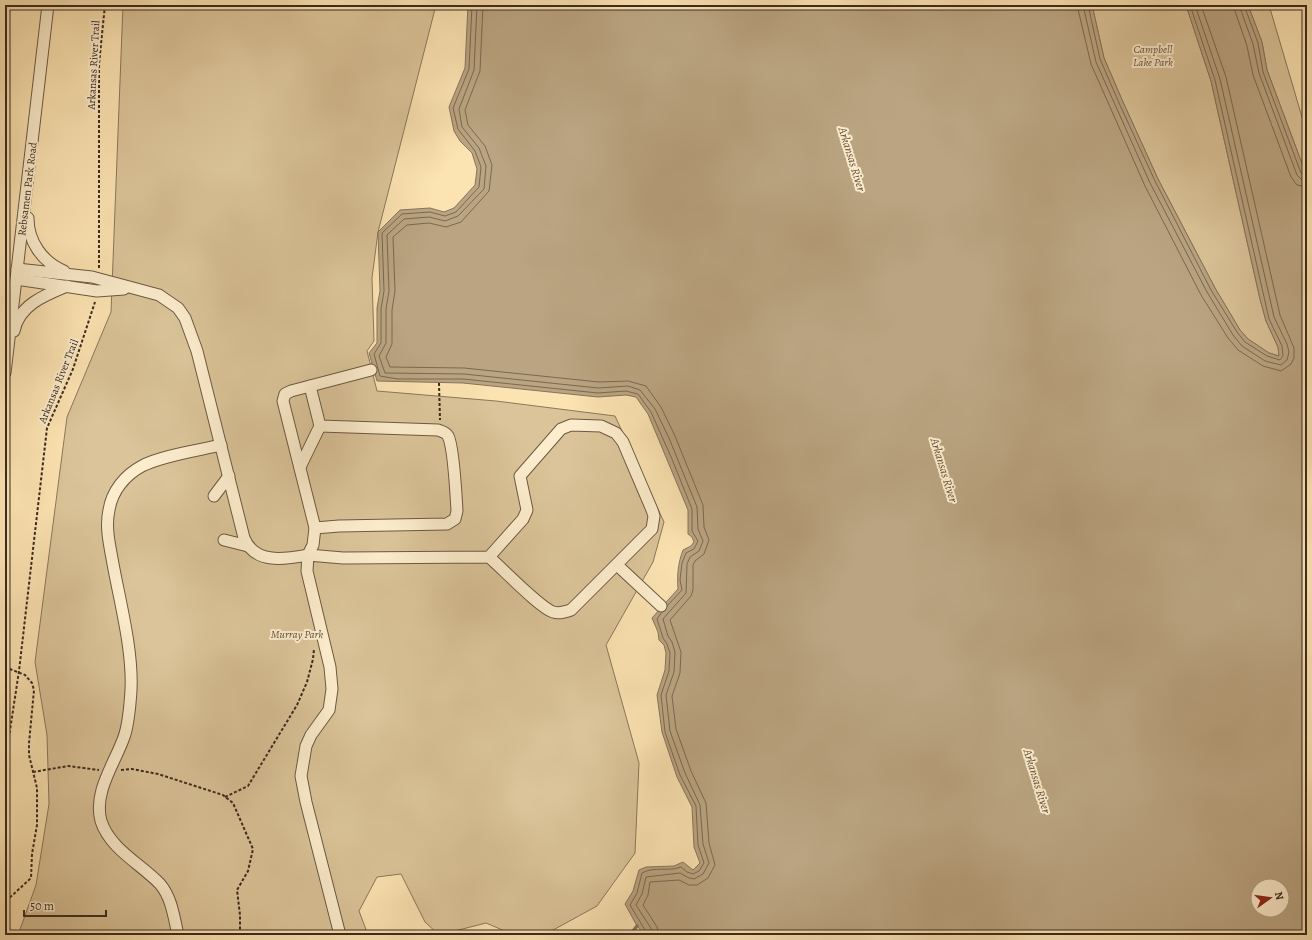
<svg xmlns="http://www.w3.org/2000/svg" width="1312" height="940" viewBox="0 0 1312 940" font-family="Alegreya,serif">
<rect width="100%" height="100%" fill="#fce3b2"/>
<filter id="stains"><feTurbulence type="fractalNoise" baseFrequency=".005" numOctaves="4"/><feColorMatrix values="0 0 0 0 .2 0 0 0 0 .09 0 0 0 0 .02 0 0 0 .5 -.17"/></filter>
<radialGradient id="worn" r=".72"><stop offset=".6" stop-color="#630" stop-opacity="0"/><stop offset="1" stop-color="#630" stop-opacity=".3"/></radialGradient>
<g fill="#dbc499" stroke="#8a785d">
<polygon points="123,5 436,5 378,232 372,278 374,341 367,351 377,391 496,401 615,416 664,522 653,562 606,645 639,763 635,853 597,906 544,935 514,935 486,923 439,935 425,922 401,874 377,877 359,911 368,935 18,935 36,885 49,804 47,735 35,662 67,417 111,312"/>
<polygon points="1092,5 1186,5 1211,81 1260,299 1266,321 1278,347 1279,356 1269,353 1248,339 1240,330 1215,288 1158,179 1123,102 1104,58"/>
<polygon points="1248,5 1269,5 1307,134 1307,177 1267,70 1262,42"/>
</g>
<path fill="#baa481" stroke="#87745b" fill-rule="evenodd" d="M468,5H1092L1104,58L1123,102L1158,179L1215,288L1240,330L1248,339L1269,353L1279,356L1278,347L1266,321L1260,299L1211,81L1186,5H1248L1262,42L1267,70L1307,177V935H645L637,926L625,904L633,891L639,870L646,867L674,866L683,862L693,870L700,863L694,847L692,807L677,777L662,732L657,695L665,670L666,653L664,645L659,640L658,632L652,618L678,589C677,575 678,563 683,550L691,546L694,542L692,537L688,534V510L648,414L636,397L626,395L598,397L463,383L377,381L369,353L377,343V308L380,291L378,232L400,210L430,208L444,212L454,208L475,185L477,169L472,153L460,141L454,131L449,107L465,68ZM1258,886H1282V910H1258Z"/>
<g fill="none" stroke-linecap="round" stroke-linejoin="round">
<g stroke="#7a6851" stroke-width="1">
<polyline points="472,5 469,69 453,108 458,129 475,151 481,167 479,187 456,212 445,216 430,212 402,214 382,233 384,291 381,309 381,343 374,354 380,376 398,379 463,379 598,393 626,391 638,394 651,412 672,459 692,509 692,531 698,541 694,549 686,553 682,563 680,580 682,590 667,606"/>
<polyline points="477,5 474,70 459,109 462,127 479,148 486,166 484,189 458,216 445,221 429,217 404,219 387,235 389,291 386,309 386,343 379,356 385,373 464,374 598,388 628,386 640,390 655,409 669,438 697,507 698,529 703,541 699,551 690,557 687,564 686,593 663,619 668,636 672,642 675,652 674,672 666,695 670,731 685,773 700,805 703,844 709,863 703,874 694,879 689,878 680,873 646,877 642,894 636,905 652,930 653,935"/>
<polyline points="483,5 480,71 465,110 468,125 485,146 492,165 489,191 461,222 446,227 429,223 407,225 393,237 395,291 392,310 392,344 386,357 390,367 464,368 599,382 628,381 646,386 661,407 675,436 703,505 704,527 709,540 704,554 695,561 693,565 693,590 691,596 670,620 681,652 680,673 672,696 676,729 691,771 706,803 709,843 715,865 708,878 697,885 689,885 679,880 650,882 648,895 643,905 657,927 659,935"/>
<polyline points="1077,5 1091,64 1145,186 1201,295 1228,338 1238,350 1263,366 1281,371 1291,364 1294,358 1294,348 1280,315 1226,77 1201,5"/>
<polyline points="1083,5 1096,62 1150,183 1207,292 1233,335 1242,346 1265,361 1281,365 1287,360 1289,352 1287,344 1274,317 1220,79 1195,5"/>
<polyline points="1088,5 1100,59 1119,103 1155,181 1211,290 1237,332 1245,342 1267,356 1280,360 1283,356 1282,346 1269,319 1215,80 1190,5"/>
<polyline points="1233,5 1247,46 1253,75 1291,177 1297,185 1307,187"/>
<polyline points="1239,5 1253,44 1259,73 1297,175 1301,179 1307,181"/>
<polyline points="1244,5 1258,43 1263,72 1301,173 1307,176"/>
<path d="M648,935L630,905L637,893L642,873C654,866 669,872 681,867L687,872L693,874L699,871L704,863L698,845L696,806L680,775L665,732L661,695L669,671L670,653L667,644L663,638L657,619L662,612"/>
</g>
<polyline stroke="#87745b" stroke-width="3.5" points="630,935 637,926"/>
<defs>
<g id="minor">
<path d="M28,218C28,241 42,262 64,271"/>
<path d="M17,269L92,277L159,295L178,308L185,318L197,351L244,538C255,565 286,559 308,555L313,545L315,528L283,401L285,394L291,391L371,370"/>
<polyline points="16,279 97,291 124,289"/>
<path d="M14,331C19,305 45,295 67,286"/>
<polyline points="5,373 48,5"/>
<path d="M310,386L320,426L438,430C441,431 446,432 448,436C454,447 456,496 457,511L455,519L447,524L339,526L315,528"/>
<polyline points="300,467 320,426"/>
<polyline points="214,496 229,476"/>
<polyline points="224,540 248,546"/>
<polyline points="617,565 661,606"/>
<path d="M178,935C174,918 172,898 160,884C141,864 110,849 101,821C93,792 115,763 124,737C129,723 130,705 131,690C133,651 120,602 113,564C110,546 105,528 109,510C112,491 125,475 142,466C160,456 200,450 221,445"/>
<path d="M340,935L306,802L301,776L306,746L311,735L329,710L332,689L330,667L307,571L308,555L343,558L489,557C502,568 539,607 553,612C559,614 565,612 571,610L652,529L654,516L652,510L623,442L616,433L601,426L571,425L561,429L520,476L527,510L523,519L489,557"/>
</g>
</defs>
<use href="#minor" stroke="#6a5945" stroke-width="13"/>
<g stroke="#3a2b21" stroke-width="2" stroke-dasharray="3 2" stroke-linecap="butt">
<polyline points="1302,5 1307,11"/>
<polyline points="99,268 99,64 105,5"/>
<polyline points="439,383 440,420"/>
<polyline points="5,667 25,675 32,683 34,690 29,743 29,755 37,788 37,825 32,854 31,878 5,902"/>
<polyline points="5,763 19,671 47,428 73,369 95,302"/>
<polyline points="121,770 132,769 158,774 223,795 233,803 253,849 248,871 237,890 240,915 240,935"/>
<polyline points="33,772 68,766 99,770"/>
<polyline points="225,797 248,786 297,705 307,682 313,659 314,649"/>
</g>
<use href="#minor" stroke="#fdedcd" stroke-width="11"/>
</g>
<g text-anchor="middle" stroke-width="4" stroke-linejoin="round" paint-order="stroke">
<g font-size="11" font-style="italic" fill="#62513f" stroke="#fdedcd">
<text x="1153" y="53">Campbell<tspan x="1153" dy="13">Lake Park</tspan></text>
<text x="297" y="638">Murray Park</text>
</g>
<g font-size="11" fill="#3a2b21" stroke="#fdedcd">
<text transform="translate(93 65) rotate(-87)" y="4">Arkansas River Trail</text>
<text transform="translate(27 189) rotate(-83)" y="4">Rebsamen Park Road</text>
<text transform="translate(58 381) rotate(-68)" y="4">Arkansas River Trail</text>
</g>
<g font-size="12" font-style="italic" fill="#604f3e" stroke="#fdedcd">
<text transform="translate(852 159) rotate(73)" y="4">Arkansas River</text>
<text transform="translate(944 470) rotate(73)" y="4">Arkansas River</text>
<text transform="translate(1037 781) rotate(73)" y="4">Arkansas River</text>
</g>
</g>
<rect width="1312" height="940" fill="none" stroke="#fce3b2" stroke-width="20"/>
<rect x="6" y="6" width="1300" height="928" fill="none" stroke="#3a2b21" stroke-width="2"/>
<rect x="10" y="10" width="1292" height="920" fill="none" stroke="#3a2b21"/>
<g transform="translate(1270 898) rotate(76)"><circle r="19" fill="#fdedcd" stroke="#af9f88"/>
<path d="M0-3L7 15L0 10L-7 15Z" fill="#8f2418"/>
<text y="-6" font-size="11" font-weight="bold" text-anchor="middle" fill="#3a2b21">N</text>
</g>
<path d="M24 910v6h82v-6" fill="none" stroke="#3a2b21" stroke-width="2"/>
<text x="30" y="910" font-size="12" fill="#3a2b21" stroke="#fdedcd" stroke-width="3" paint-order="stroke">50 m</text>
<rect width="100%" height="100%" filter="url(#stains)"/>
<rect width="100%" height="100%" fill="url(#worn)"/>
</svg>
